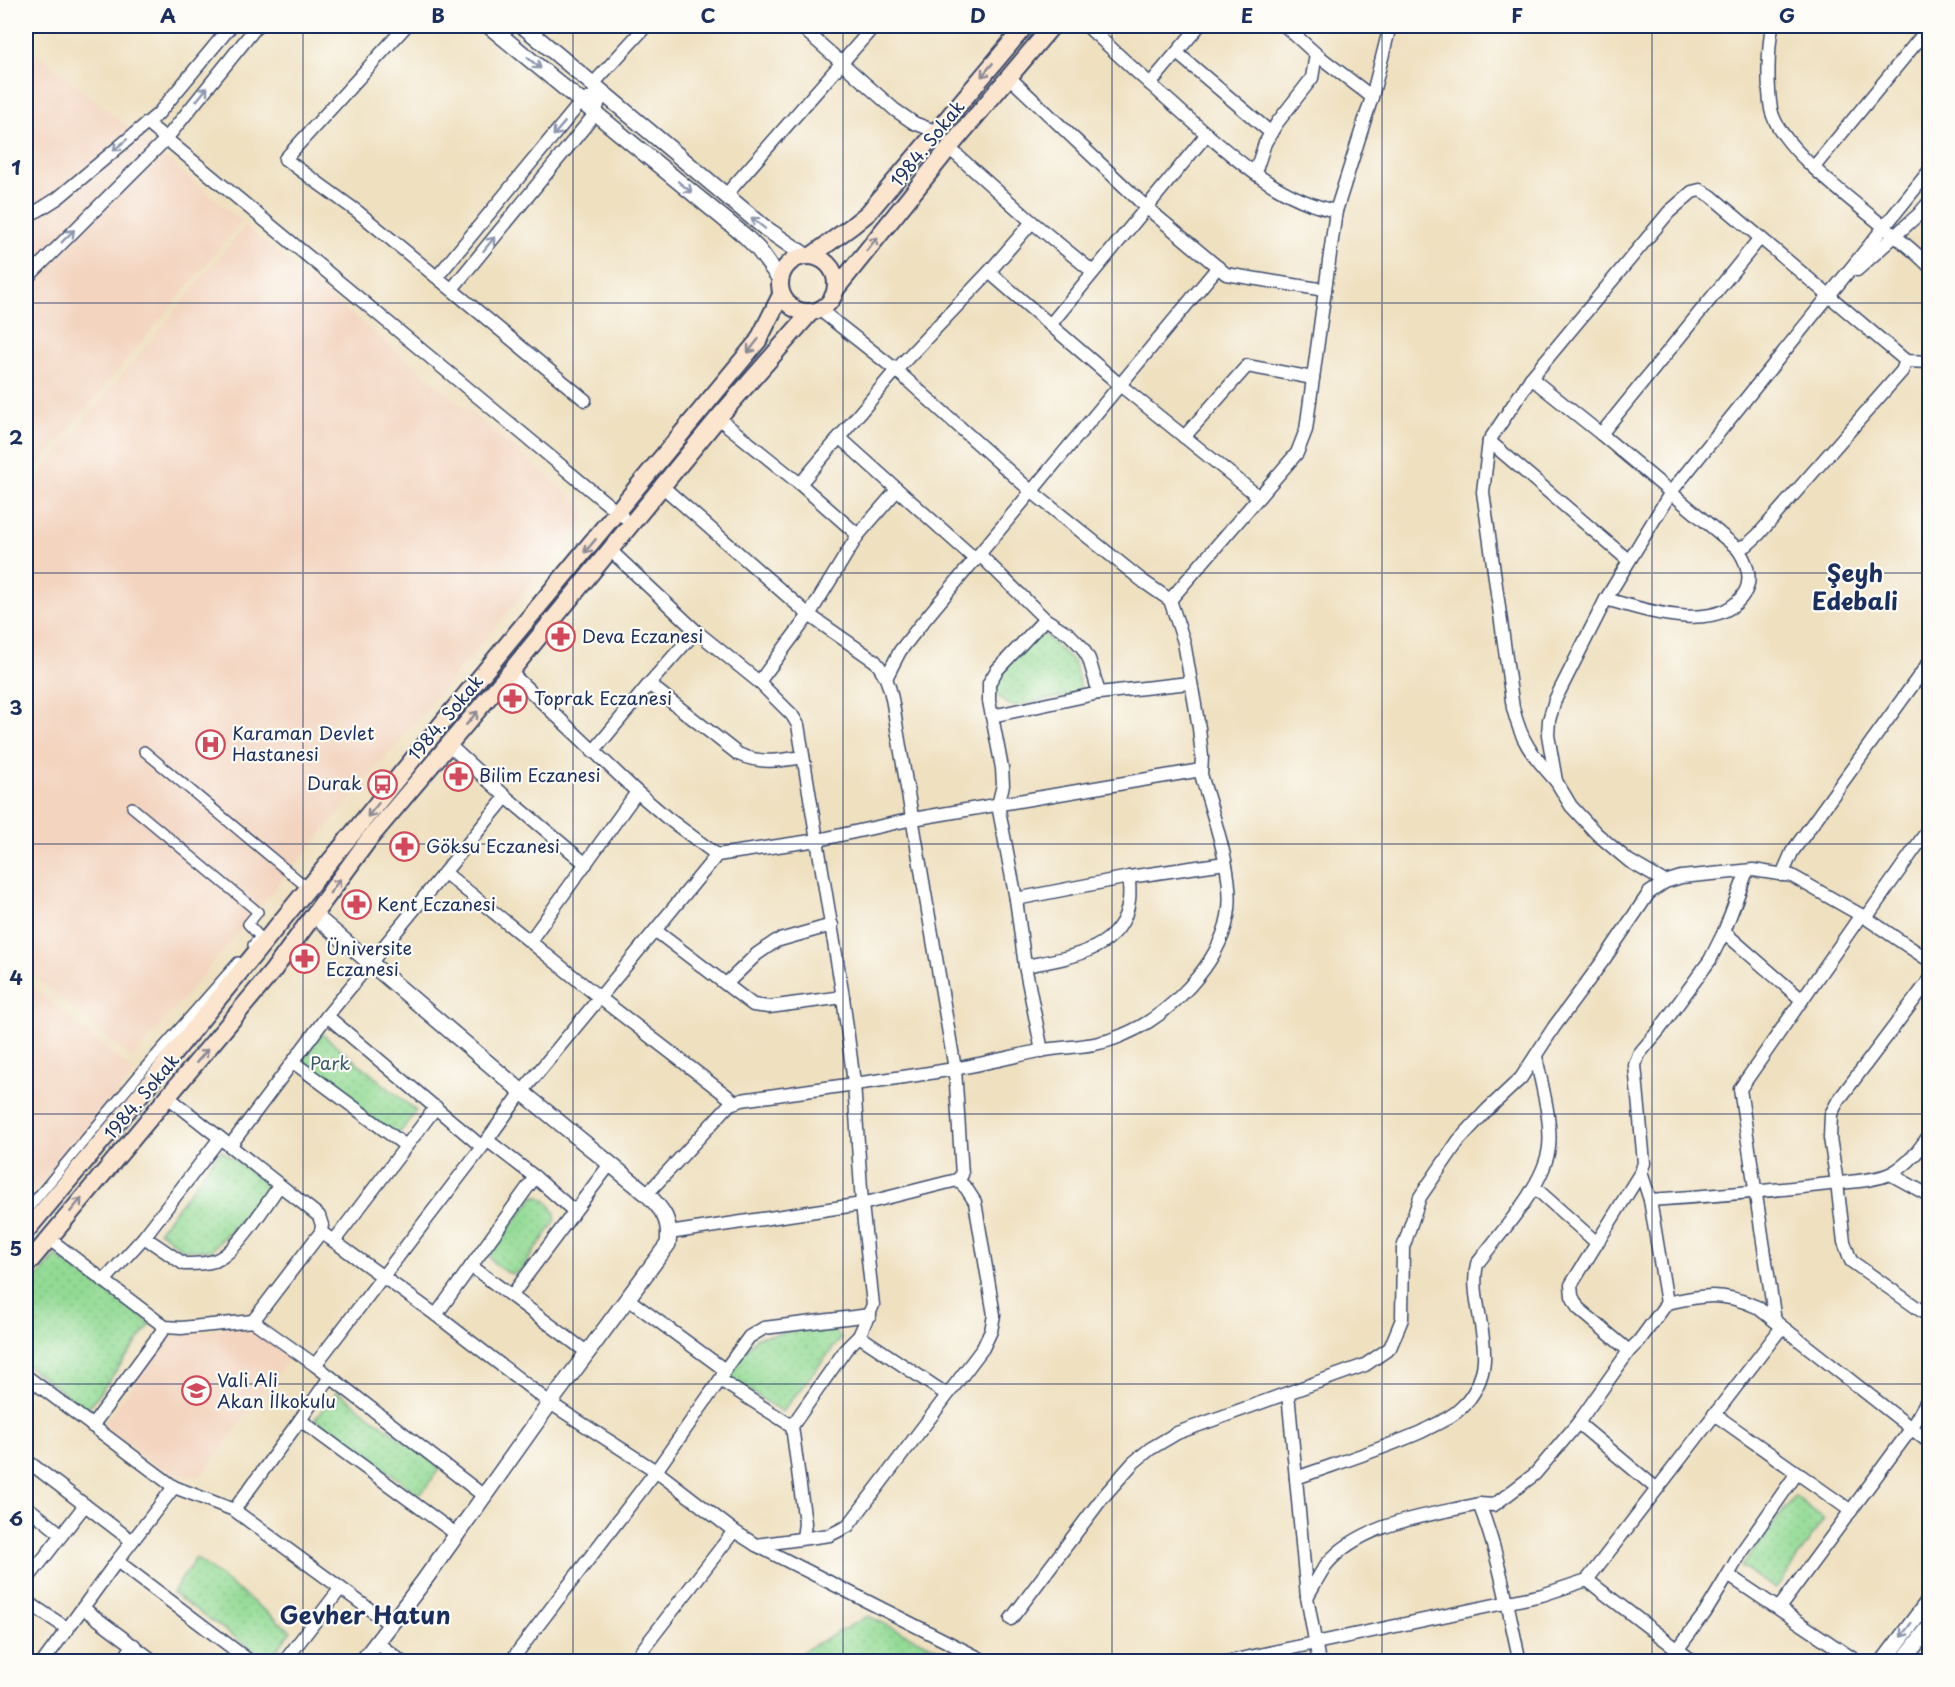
<svg xmlns="http://www.w3.org/2000/svg" width="1955" height="1687" viewBox="0 0 1955 1687" font-family="'Playpen Sans',sans-serif">
<defs>
<pattern id="park-dots" width="8" height="8" patternUnits="userSpaceOnUse" patternTransform="scale(1.5)"><rect width="8" height="8" fill="#93da94"/><path d="M2 2h.1M6 6h.1" fill="none" stroke="#7ebb82" stroke-width="1.8" stroke-linecap="round"/></pattern>
</defs>
<rect width="100%" height="100%" fill="#fdfcf7"/>
<filter id="ink" filterUnits="userSpaceOnUse"><feTurbulence type="fractalNoise" baseFrequency=".0167" numOctaves="2"/><feDisplacementMap in="SourceGraphic" scale="12" xChannelSelector="R" yChannelSelector="G"/><feConvolveMatrix kernelMatrix="1 2 1 2 8 2 1 2 1" color-interpolation-filters="sRGB"/></filter>
<filter id="wash" filterUnits="userSpaceOnUse"><feTurbulence type="fractalNoise" baseFrequency=".008" numOctaves="4" result="noise"/><feDisplacementMap in="SourceGraphic" scale="24" xChannelSelector="R" yChannelSelector="G"/><feGaussianBlur stdDeviation="1.35" result="paint"/><feColorMatrix in="noise" values="0 0 0 0 0 0 0 0 0 0 0 0 0 0 0 0 0 1.4 0 .05"/><feComposite in="paint" operator="in"/></filter>
<g filter="url(#wash)">
<rect width="100%" height="100%" fill="#efe0c0"/>
<g fill="#f3d4bf">
<polygon points="26,44 242,221 26,481"/>
<polygon points="245,226 585,507 586,519 132,1059 26,969 26,491"/>
<polygon points="26,981 135,1073 26,1203"/>
<polygon points="246,1324 290,1356 201,1476 167,1475 103,1426 168,1337"/>
</g>
<g fill="url(#park-dots)" stroke="#578479" stroke-width="1.5">
<polygon points="1039,630 1074,662 1082,693 1013,706 1007,704 992,690 993,683"/>
<polygon points="321,1033 416,1111 397,1137 300,1065"/>
<polygon points="221,1150 270,1187 212,1250 184,1250 159,1231"/>
<path d="M534,1196C545,1196 558,1211 555,1222L520,1271L514,1274C503,1272 494,1265 489,1255Z"/>
<polygon points="56,1256 151,1324 87,1410 26,1365 26,1291"/>
<polygon points="830,1325 841,1338 782,1412 730,1378 731,1368 757,1337"/>
<polygon points="337,1391 440,1468 420,1495 315,1419"/>
<polygon points="1795,1496 1824,1519 1776,1589 1741,1567"/>
<polygon points="196,1558 291,1631 269,1661 172,1593"/>
<polygon points="868,1616 963,1661 796,1661 805,1650"/>
</g>
</g>
<g filter="url(#ink)">
<g fill="none" stroke-linecap="round" stroke-linejoin="round">
<defs>
<g id="pedestrian">
<polyline points="144,751 309,889"/>
<polyline points="132,807 258,912 248,924 260,937 253,945"/>
<polyline points="26,1211 143,1070 238,962"/>
</g>
<g id="minor">
<polyline points="406,26 285,159 358,212 585,400"/>
<polyline points="800,26 895,110 914,123 935,131"/>
<path d="M1087,26C1119,56 1152,86 1186,116C1231,155 1276,199 1336,211L1372,97L1390,26"/>
<polyline points="1285,26 1316,54 1372,97"/>
<path d="M1772,26C1768,49 1767,85 1771,109C1780,157 1893,227 1930,267"/>
<polyline points="1177,53 1271,133"/>
<polyline points="1009,77 1147,208 1226,274 1325,290 1336,211"/>
<polyline points="593,84 646,26"/>
<polyline points="1150,84 1199,26"/>
<polyline points="147,123 622,516"/>
<polyline points="949,148 1032,222 1093,272"/>
<polyline points="1814,167 1930,26"/>
<polyline points="1255,173 1265,143 1277,123 1312,78 1316,54"/>
<polyline points="725,196 874,26"/>
<polyline points="26,216 39,210 58,198 158,114 231,26"/>
<polyline points="26,252 28,272 26,281"/>
<polyline points="1857,270 1919,214 1930,201"/>
<polyline points="989,272 1120,385 1259,497"/>
<polyline points="437,277 581,102 602,92"/>
<polyline points="27,278 166,139 257,26"/>
<polyline points="452,289 595,114 602,92"/>
<polyline points="1050,325 1207,134"/>
<path d="M1531,378L1601,434L1737,548C1746,560 1753,578 1745,592C1720,636 1644,610 1606,599"/>
<polyline points="718,418 800,484 858,535"/>
<polyline points="1601,434 1760,238"/>
<polyline points="839,437 976,560"/>
<polyline points="1184,437 1247,366 1313,378"/>
<polyline points="1489,441 1628,560"/>
<polyline points="800,484 896,370 989,272 1032,222"/>
<path d="M663,487L809,615L875,661C892,680 893,706 897,729L955,1069L962,1175L957,1180L862,1204L669,1233"/>
<polyline points="1737,548 1747,545 1758,535 1902,371 1906,361"/>
<polyline points="610,550 696,631 759,682 792,715 798,725 843,997 854,1083 862,1204 873,1305 859,1336 846,1349 792,1426"/>
<polyline points="980,555 1045,619 1069,634 1082,647 1089,659 1099,693"/>
<polyline points="1170,600 1297,453 1306,430 1325,290"/>
<polyline points="510,672 637,792 666,817 717,855"/>
<polyline points="886,678 900,651 922,623 1218,267"/>
<polyline points="759,682 809,615 858,535 897,490"/>
<path d="M649,684L738,754C760,764 779,761 803,757"/>
<polyline points="992,716 1099,693 1189,683"/>
<polyline points="449,745 506,797 586,864"/>
<polyline points="593,752 649,684 696,631"/>
<path d="M1556,781C1532,754 1522,744 1513,708L1483,492L1489,441L1531,378L1669,212L1692,192L1700,190L1711,196L1906,361L1930,362"/>
<polyline points="445,873 600,998 735,1102"/>
<polyline points="1782,875 1792,852 1930,661"/>
<polyline points="1665,882 1629,861 1597,834 1571,806 1556,781 1548,735 1549,720 1555,700 1606,599 1671,492 1930,170"/>
<polyline points="1016,899 1129,877 1225,863"/>
<polyline points="1866,918 1930,827"/>
<polyline points="656,931 753,1005 769,1007 843,997"/>
<polyline points="1724,932 1802,1000"/>
<polyline points="530,941 637,792"/>
<path d="M1025,966C1066,958 1123,952 1129,900C1130,893 1129,885 1129,877"/>
<polyline points="1930,979 1838,1101 1831,1114 1830,1138 1837,1183 1844,1242 1851,1261 1930,1317"/>
<polyline points="726,984 757,954 776,941 832,925"/>
<polyline points="327,1016 482,1147"/>
<polyline points="1042,1051 1025,966 1016,899 998,805 1003,785 1002,768 989,701 989,683 997,670 1045,619"/>
<polyline points="293,1062 406,1146"/>
<polyline points="168,1097 319,1216 322,1225 321,1232 436,1315 550,1403 656,1471 734,1531 756,1545 830,1535 848,1526 983,1348 991,1331 994,1315 975,1202 966,1188 957,1180"/>
<polyline points="487,1140 535,1177 574,1211"/>
<polyline points="230,1146 327,1016 506,797"/>
<polyline points="1890,1174 1930,1196"/>
<polyline points="1534,1187 1597,1243"/>
<path d="M647,1194L730,1104L742,1100C813,1089 884,1081 954,1069C982,1064 1010,1057 1039,1051C1070,1045 1092,1049 1123,1035C1169,1016 1219,965 1228,916C1236,877 1212,814 1201,774L1202,757L1199,728L1184,642L1170,600L1144,582L1031,491L896,370L820,310"/>
<path d="M1650,1200C1710,1196 1769,1191 1829,1184C1847,1182 1876,1181 1892,1173C1909,1164 1919,1150 1930,1134"/>
<path d="M144,1237L184,1264C196,1264 212,1264 222,1257C240,1245 266,1205 279,1186"/>
<polyline points="48,1238 165,1327 181,1328 253,1321 315,1365 484,1496"/>
<polyline points="334,1241 436,1107"/>
<polyline points="471,1266 588,1353"/>
<polyline points="104,1281 144,1237 220,1138"/>
<polyline points="512,1295 610,1164"/>
<polyline points="628,1299 725,1370 749,1337 764,1328 870,1315"/>
<polyline points="1667,1303 1650,1200 1641,1172 1644,1163 1635,1065 1639,1054 1659,1030 1710,960 1724,932 1747,871"/>
<polyline points="436,1315 535,1177"/>
<polyline points="253,1321 321,1232"/>
<polyline points="1775,1321 1740,1089 1861,915"/>
<polyline points="859,1336 946,1394"/>
<polyline points="1629,1351 1578,1308 1572,1296 1571,1285 1641,1172"/>
<polyline points="315,1365 482,1147 522,1092 717,855 818,840 913,819 1201,770"/>
<polyline points="724,1373 720,1380 792,1426 805,1523 803,1538"/>
<polyline points="26,1376 174,1487 234,1510 391,1625"/>
<polyline points="1288,1393 1307,1597 1319,1662"/>
<polyline points="1714,1414 1851,1511"/>
<polyline points="300,1420 330,1377"/>
<polyline points="1578,1423 1657,1489"/>
<polyline points="92,1426 165,1327"/>
<polyline points="26,1460 132,1541"/>
<path d="M1296,1478C1338,1463 1380,1450 1421,1432C1434,1425 1450,1419 1461,1408C1474,1396 1483,1378 1484,1360C1486,1329 1470,1293 1477,1264C1500,1233 1545,1185 1549,1147C1552,1119 1541,1084 1536,1056"/>
<polyline points="26,1506 61,1534"/>
<polyline points="234,1510 300,1420 456,1534"/>
<polyline points="756,1545 987,1662"/>
<polyline points="117,1561 251,1662"/>
<polyline points="1728,1575 1739,1556 1797,1473"/>
<polyline points="1587,1580 1694,1662"/>
<polyline points="26,1581 85,1505"/>
<path d="M1307,1597C1313,1587 1319,1575 1326,1565C1361,1522 1428,1516 1479,1504"/>
<polyline points="26,1601 68,1629"/>
<polyline points="83,1608 155,1662"/>
<polyline points="1779,1608 1911,1429 1930,1395"/>
<polyline points="1011,1619 1103,1497 1133,1463 1150,1449 1177,1433 1365,1365 1390,1348 1402,1319 1403,1248 1420,1197 1459,1140 1487,1110 1521,1078 1554,1027 1605,958 1649,893 1665,882 1681,877 1753,870 1792,876 1866,918 1930,961"/>
<polyline points="376,1642 402,1662"/>
<polyline points="43,1662 117,1561 174,1487"/>
<polyline points="121,1662 134,1645"/>
<polyline points="284,1662 340,1589"/>
<polyline points="510,1662 656,1471 720,1380"/>
<polyline points="633,1662 734,1531"/>
<polyline points="1226,1662 1542,1595 1587,1580 1782,1327"/>
<path d="M1520,1662C1508,1609 1499,1554 1479,1504L1494,1505L1535,1474L1578,1423L1629,1351L1639,1341L1667,1303C1703,1295 1722,1291 1757,1307L1930,1443"/>
<polyline points="1668,1662 1705,1613 1728,1575 1858,1662"/>
</g>
<g id="tertiary">
<polyline points="489,26 745,236 758,249 780,279"/>
<polyline points="523,26 765,228 806,256"/>
<path d="M314,915L522,1092L647,1194C663,1210 671,1220 668,1244L550,1403L423,1582L362,1662"/>
<polyline points="1883,1662 1930,1599"/>
<polyline points="1902,1662 1930,1626"/>
</g>
<g id="secondary">
<circle cx="808" cy="284" r="28"/>
<polyline points="811,256 852,226 868,213 1025,26"/>
<polyline points="836,289 949,148 1052,26"/>
<polyline points="26,1231 122,1117 457,705 758,341 781,295"/>
<polyline points="26,1266 272,972 369,839 510,672 718,418 811,312"/>
</g>
</defs>
<use href="#pedestrian" stroke="#3b4a6d" stroke-width="12"/>
<use href="#minor" stroke="#3b4a6d" stroke-width="15"/>
<use href="#tertiary" stroke="#3b4a6d" stroke-width="18"/>
<use href="#secondary" stroke="#3b4a6d" stroke-width="20"/>
<use href="#pedestrian" stroke="#fff" stroke-width="9"/>
<use href="#minor" stroke="#fff" stroke-width="12"/>
<use href="#tertiary" stroke="#fff" stroke-width="15"/>
<use href="#secondary" stroke="#fce5cf" stroke-width="16"/>
</g>
<defs><path id="oneway-shaft" d="M-6 0H5M1.5-3L5.5 0L1.5 3" fill="none" stroke-width="1.6" stroke-linecap="round" stroke-linejoin="round" transform="scale(1.5)"/></defs>
<g stroke="#8d97ae">
<use href="#oneway-shaft" transform="translate(534 63) rotate(40)"/>
<use href="#oneway-shaft" transform="translate(202 94) rotate(-51)"/>
<use href="#oneway-shaft" transform="translate(559 129) rotate(130)"/>
<use href="#oneway-shaft" transform="translate(120 145) rotate(140)"/>
<use href="#oneway-shaft" transform="translate(685 187) rotate(39)"/>
<use href="#oneway-shaft" transform="translate(758 223) rotate(-141)"/>
<use href="#oneway-shaft" transform="translate(68 236) rotate(-45)"/>
<use href="#oneway-shaft" transform="translate(489 244) rotate(-51)"/>
<use href="#oneway-shaft" transform="translate(1906 1630) rotate(127)"/>
</g>
<g stroke="#8c8a96">
<use href="#oneway-shaft" transform="translate(987 70) rotate(130)"/>
<use href="#oneway-shaft" transform="translate(872 244) rotate(-51)"/>
<use href="#oneway-shaft" transform="translate(753 346) rotate(128)"/>
<use href="#oneway-shaft" transform="translate(590 546) rotate(130)"/>
<use href="#oneway-shaft" transform="translate(472 718) rotate(-50)"/>
<use href="#oneway-shaft" transform="translate(373 810) rotate(129)"/>
<use href="#oneway-shaft" transform="translate(335 886) rotate(-54)"/>
<use href="#oneway-shaft" transform="translate(202 1056) rotate(-50)"/>
<use href="#oneway-shaft" transform="translate(76 1205) rotate(-50)"/>
</g>
</g>
<path fill="none" stroke="#1b2f5e" stroke-width="1.5" stroke-opacity="0.55" d="M303,26V1662M573,26V1662M843,26V1662M1112,26V1662M1382,26V1662M1652,26V1662M26,303H1930M26,573H1930M26,844H1930M26,1114H1930M26,1384H1930"/>
<defs>
<symbol id="pharmacy-ring" viewBox="-11 -11 22 22"><circle r="9.5" fill="#fdfcf7" stroke="#d1495b" stroke-width="1.5"/><path d="M-2-6h4v4h4v4h-4v4h-4v-4h-4v-4h4Z" fill="#d1495b"/></symbol>
<symbol id="hospital-ring" viewBox="-11 -11 22 22"><circle r="9.5" fill="#fdfcf7" stroke="#d1495b" stroke-width="1.5"/><path d="M-5-5h3v3.5h4V-5h3V5h-3V1.5h-4V5h-3Z" fill="#d1495b"/></symbol>
<symbol id="bus-ring" viewBox="-11 -11 22 22"><circle r="9.5" fill="#fdfcf7" stroke="#d1495b" stroke-width="1.5"/><path d="M-5-6H5V4H4V6H2V4H-2V6H-4V4H-5ZM-3.5-4V0h7V-4ZM-3.5 1.2v1.5H-2V1.2ZM2 1.2v1.5H3.5V1.2Z" fill="#d1495b"/></symbol>
<symbol id="school-ring" viewBox="-11 -11 22 22"><circle r="9.5" fill="#fdfcf7" stroke="#d1495b" stroke-width="1.5"/><path d="M0-5L7-2L0 1L-7-2ZM-4 1L0 2.5L4 1V4Q0 6-4 4Z" fill="#d1495b"/></symbol>
</defs>
<g fill-rule="evenodd">
<use href="#pharmacy-ring" x="544" y="620" width="33" height="33"/>
<use href="#pharmacy-ring" x="496" y="682" width="33" height="33"/>
<use href="#hospital-ring" x="194" y="728" width="33" height="33"/>
<use href="#pharmacy-ring" x="442" y="760" width="33" height="33"/>
<use href="#bus-ring" x="366" y="768" width="33" height="33"/>
<use href="#pharmacy-ring" x="388" y="830" width="33" height="33"/>
<use href="#pharmacy-ring" x="340" y="888" width="33" height="33"/>
<use href="#pharmacy-ring" x="288" y="942" width="33" height="33"/>
<use href="#school-ring" x="180" y="1374" width="33" height="33"/>
</g>
<g text-anchor="middle" stroke-width="4.5" stroke-linejoin="round" paint-order="stroke">
<g font-size="18" fill="#1b2f5e" stroke="#fdfcf7">
<text transform="translate(928 144) rotate(-51)" y="6">1984. Sokak</text>
<text transform="translate(446 718) rotate(-50)" y="6">1984. Sokak</text>
<text transform="translate(142 1097) rotate(-50)" y="6">1984. Sokak</text>
</g>
<g font-size="18" fill="#1b2f5e" stroke="#fdfcf7" text-anchor="start">
<text x="582" y="643">Deva Eczanesi</text>
<text x="534" y="705">Toprak Eczanesi</text>
<text x="232" y="740">Karaman Devlet<tspan x="232" dy="21">Hastanesi</tspan></text>
<text x="479" y="782">Bilim Eczanesi</text>
<text x="362" y="790" text-anchor="end">Durak</text>
<text x="426" y="853">Göksu Eczanesi</text>
<text x="377" y="911">Kent Eczanesi</text>
<text x="326" y="955">Üniversite<tspan x="326" dy="21">Eczanesi</tspan></text>
<text x="217" y="1387">Vali Ali<tspan x="217" dy="21">Akan İlkokulu</tspan></text>
</g>
<g font-size="18" fill="#395a6c" stroke="#fdfcf7">
<text x="330" y="1070">Park</text>
</g>
<g font-size="24" font-weight="bold" fill="#1b2f5e" stroke="#fdfcf7">
<text x="1855" y="582">Şeyh<tspan x="1855" dy="28">Edebali</tspan></text>
<text x="365" y="1624">Gevher Hatun</text>
</g>
</g>
<rect width="1955" height="1687" fill="none" stroke="#fdfcf7" stroke-width="66"/>
<rect x="33" y="33" width="1889" height="1621" fill="none" stroke="#1b2f5e" stroke-width="2"/>
<g font-size="20" text-anchor="middle" font-weight="bold" fill="#1b2f5e">
<text x="168" y="23">A</text>
<text x="438" y="23">B</text>
<text x="708" y="23">C</text>
<text x="978" y="23">D</text>
<text x="1247" y="23">E</text>
<text x="1517" y="23">F</text>
<text x="1787" y="23">G</text>
<text x="16" y="175">1</text>
<text x="16" y="445">2</text>
<text x="16" y="715">3</text>
<text x="16" y="985">4</text>
<text x="16" y="1256">5</text>
<text x="16" y="1526">6</text>
</g>
</svg>
